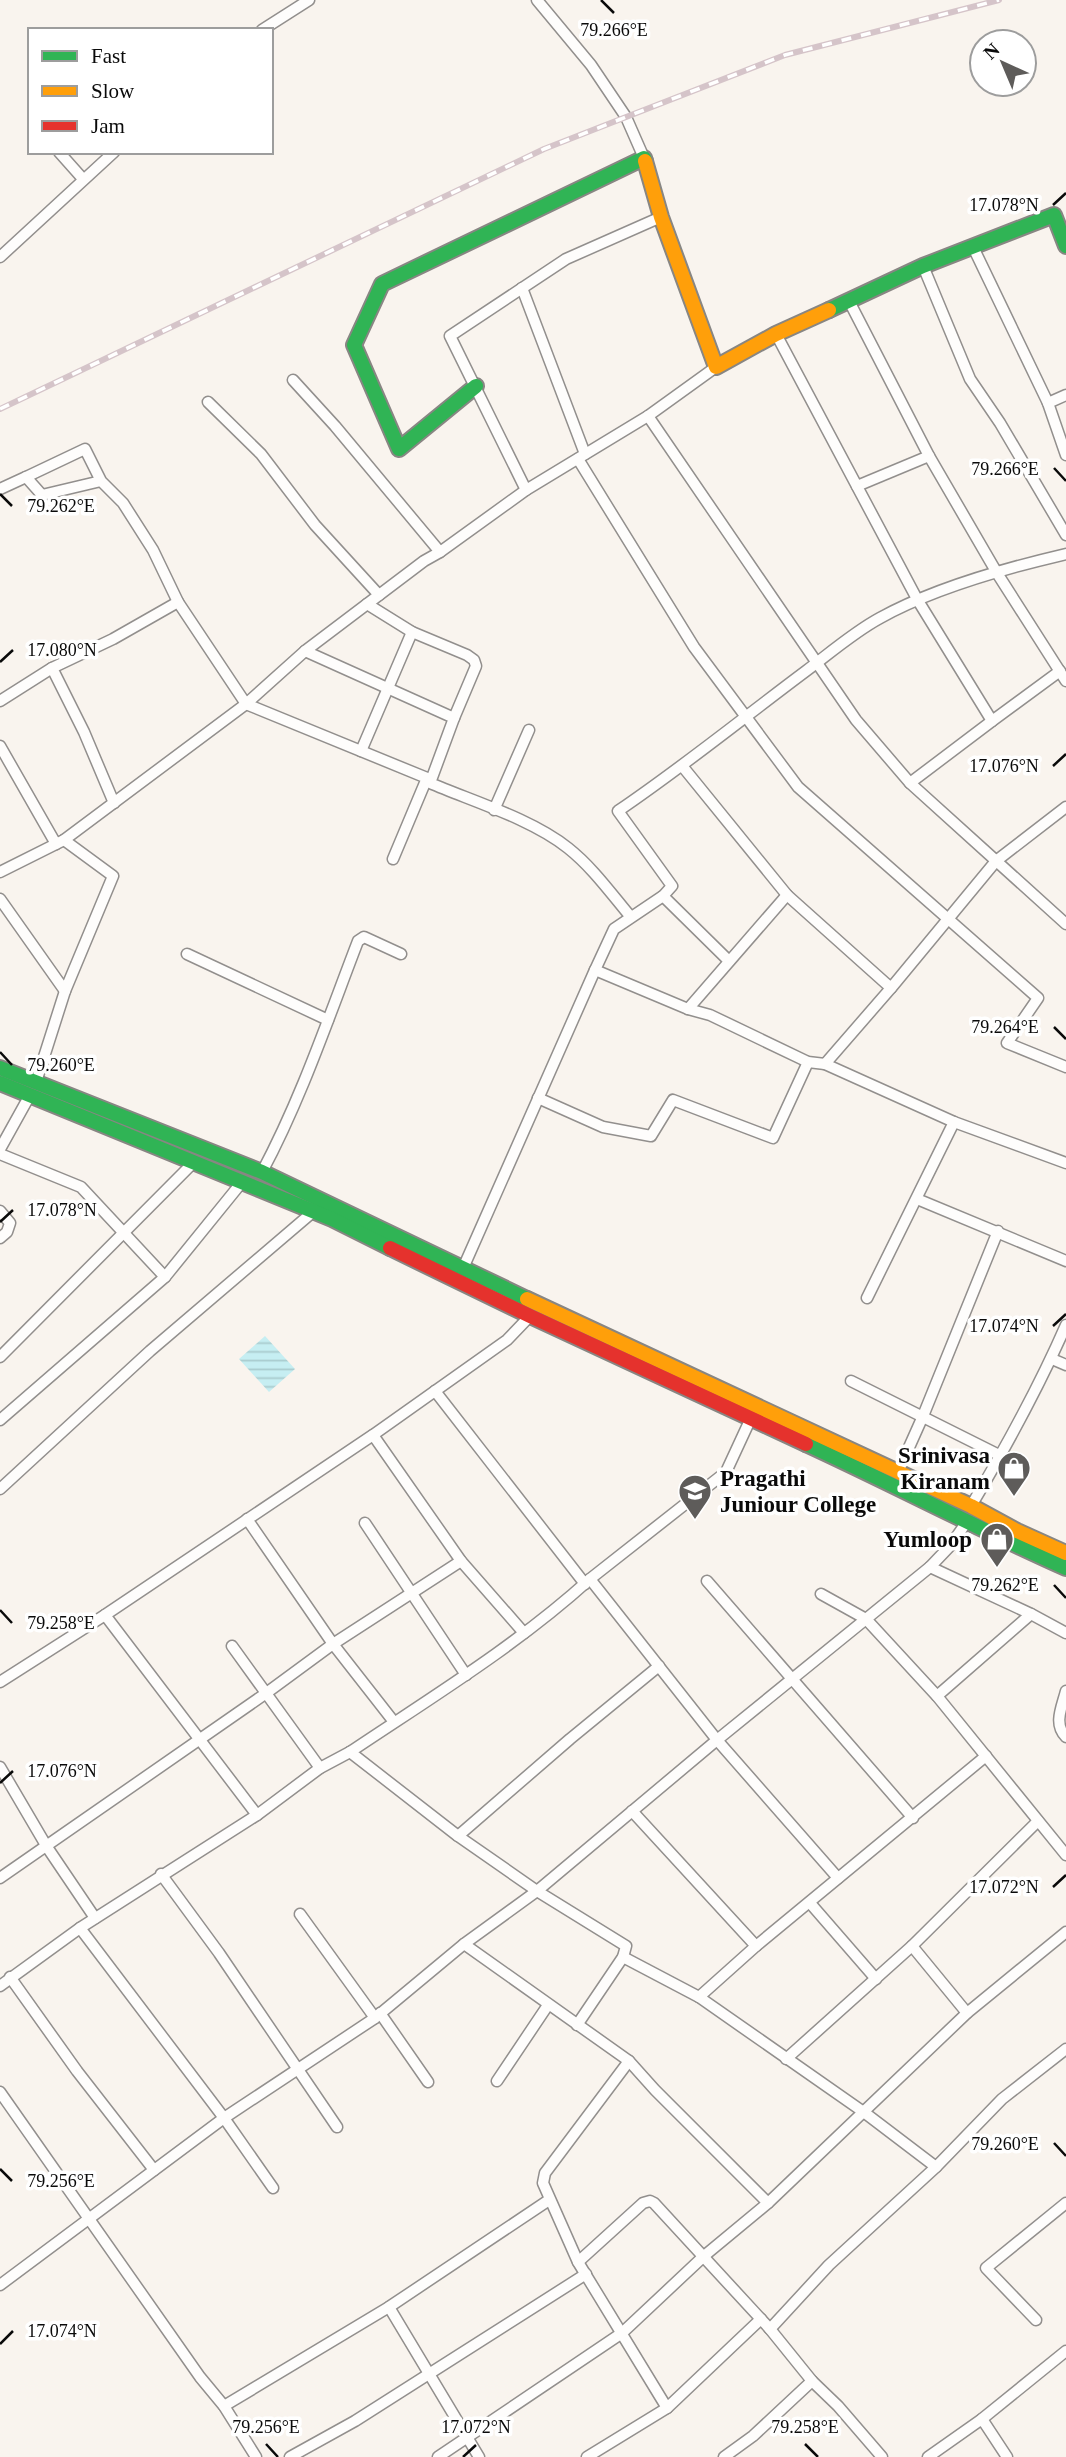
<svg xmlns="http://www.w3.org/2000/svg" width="1066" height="2457" viewBox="0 0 1066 2457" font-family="'Times New Roman',serif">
<defs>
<pattern id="water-rules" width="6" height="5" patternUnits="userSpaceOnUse" patternTransform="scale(1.75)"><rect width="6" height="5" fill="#c6eef2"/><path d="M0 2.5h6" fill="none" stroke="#a9cbce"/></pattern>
</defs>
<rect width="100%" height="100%" fill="#f9f4ee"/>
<polygon fill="url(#water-rules)" points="265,1336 295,1369 269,1392 239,1359"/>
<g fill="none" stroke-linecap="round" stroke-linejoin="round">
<defs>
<g id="street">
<polyline points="537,0 591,65 626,117 644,158"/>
<polyline points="262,30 309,0"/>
<polyline points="59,152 83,179"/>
<polyline points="973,247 1048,403"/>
<polyline points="0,257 114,152"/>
<polyline points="923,266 970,379 1000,423 1066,535"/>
<polyline points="522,288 585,454"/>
<polyline points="849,301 929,456 997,573 1066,681"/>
<polyline points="776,334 917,599 992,721 1060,671"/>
<polyline points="293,380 335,426 440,552"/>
<polyline points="1066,395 1048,403 1066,455"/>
<polyline points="208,402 261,454 315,525 379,595"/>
<polyline points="648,416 856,720 910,783 1066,924"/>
<polyline points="578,459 694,647 798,787 1038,998 1007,1043 1066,1067"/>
<polyline points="101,481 42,495 26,477 85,449 101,481 123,503 153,550 178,602 246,704 427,778 393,859"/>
<polyline points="857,486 929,456"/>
<polyline points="0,489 26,477"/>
<polyline points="526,490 450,336 566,259 661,217"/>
<polyline points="367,604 412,632 467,655 474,660 476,666 454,718"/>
<path d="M305,651L454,718L430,783C472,801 532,819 568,848C592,867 610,892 630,916"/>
<polyline points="0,701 52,668"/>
<polyline points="0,746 56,844"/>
<polyline points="361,751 412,632"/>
<polyline points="683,767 787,895 891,988 996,861 1066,807"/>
<polyline points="910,783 992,721"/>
<polyline points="114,803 84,732 52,668 113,639 178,602"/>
<polyline points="494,810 529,730"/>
<polyline points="0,872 64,840 246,704 305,651 424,561 440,552 526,490 648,416 716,367"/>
<polyline points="663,896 729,961"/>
<polyline points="0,899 65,991 113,876 64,840"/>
<polyline points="187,954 328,1020"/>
<path d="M595,970L614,929L663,896L672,886L618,811C683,767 743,718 806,671C830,653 854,632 880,618C934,588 1006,568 1066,554"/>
<polyline points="688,1009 787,895"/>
<polyline points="825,1064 891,988"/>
<polyline points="36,1082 65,991"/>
<polyline points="538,1098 603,1127 651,1136 673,1100 773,1138 808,1062"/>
<polyline points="0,1149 30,1095"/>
<polyline points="0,1154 81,1187 165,1277"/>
<path d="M262,1172C301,1099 328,1019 358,941L364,937L401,954"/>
<polyline points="917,1199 1066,1261"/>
<polyline points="0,1211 10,1223 7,1232 0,1238"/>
<polyline points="464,1266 595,970 688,1009 710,1015 808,1062 825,1064 954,1122 1066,1163"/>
<polyline points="867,1298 954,1122"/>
<polyline points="0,1357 194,1162"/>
<polyline points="1052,1359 1066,1365"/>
<polyline points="851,1381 1001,1456"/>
<polyline points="435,1391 585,1584"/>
<polyline points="751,1418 726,1472 590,1579 717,1740 537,1891 464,1944 629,2061 655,2090 768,2203"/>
<polyline points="0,1420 165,1277 242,1182"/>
<polyline points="373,1435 461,1561 524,1633"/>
<polyline points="898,1472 923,1416 998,1231"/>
<polyline points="0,1489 150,1351 314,1211"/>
<path d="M971,1506C1006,1447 1039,1387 1066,1325"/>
<polyline points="247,1519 333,1644 394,1722"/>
<polyline points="365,1523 466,1675"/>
<polyline points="930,1567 1031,1614 1066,1633"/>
<polyline points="707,1581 913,1818"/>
<polyline points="821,1594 866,1619 937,1696 1066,1855"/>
<polyline points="232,1646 320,1768"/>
<polyline points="0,1682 105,1615"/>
<path d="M1066,1691C1062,1707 1053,1724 1066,1737"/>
<polyline points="937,1696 1031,1614"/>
<polyline points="350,1752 320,1768 257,1815 105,1615 373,1435 507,1340 530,1316"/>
<polyline points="986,1756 756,1946 699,1997 865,2113 936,2167 1002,2099 1066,2049"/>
<polyline points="0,1767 47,1847 95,1918"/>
<polyline points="632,1811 756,1946"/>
<polyline points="458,1836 570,1739 659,1666"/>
<polyline points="161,1874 219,1953 337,2127"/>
<polyline points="0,1878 265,1694 333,1644 461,1561"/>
<polyline points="838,1878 717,1740 930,1567 950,1546 966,1523"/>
<polyline points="810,1903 876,1979"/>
<polyline points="300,1914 375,2018"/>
<polyline points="80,1928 224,2118 273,2188"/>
<polyline points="912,1946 967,2013"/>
<polyline points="623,1957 699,1997"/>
<polyline points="10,1977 77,2071 154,2170"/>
<polyline points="0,1986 80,1928 257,1815"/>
<polyline points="380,2013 428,2082"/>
<path d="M577,2025L623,1957L626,1946L537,1891L458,1836L350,1752C432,1697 516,1646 590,1579"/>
<polyline points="786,2059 912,1946 1038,1821"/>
<polyline points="629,2061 545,2173 543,2183 578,2262 667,2408"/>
<polyline points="497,2081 548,2005"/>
<polyline points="0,2092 200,2377 224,2406 256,2457"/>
<polyline points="578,2262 643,2203 650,2201 654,2203 770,2329 812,2381 838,2406 882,2457"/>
<polyline points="0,2285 224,2118 375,2018 464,1944"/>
<polyline points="389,2307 479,2457"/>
<polyline points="1036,2320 986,2268 1066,2203"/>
<polyline points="770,2329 829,2265 936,2167"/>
<polyline points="224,2406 389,2307 549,2200"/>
<polyline points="982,2419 1066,2351"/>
<polyline points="290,2457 355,2421 586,2274"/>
<polyline points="438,2457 622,2333 704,2256 768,2203 967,2013 1066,1932"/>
<polyline points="587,2457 667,2408 761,2319"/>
<polyline points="724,2457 753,2436 812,2381"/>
<polyline points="928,2457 982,2419 1007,2457"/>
</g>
<g id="fast">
<polyline points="829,310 923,266 1054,215 1066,246"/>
<polyline points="476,386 399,449 354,345 382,284 644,158 645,161"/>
<polyline points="0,1068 262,1172 527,1299"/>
<polyline points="0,1083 332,1219 390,1248"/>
<path d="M806,1444C893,1484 978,1529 1066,1568"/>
</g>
<g id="slow">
<polyline points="645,161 661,217 716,367 776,334 829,310"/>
<polyline points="527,1299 971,1506 1017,1531 1066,1553"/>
</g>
<polyline id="jam" points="390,1248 530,1316 806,1444"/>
</defs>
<use href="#street" stroke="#928f8d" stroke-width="13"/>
<use href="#fast" stroke="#888683" stroke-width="18"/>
<use href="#slow" stroke="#888683" stroke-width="18"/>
<use href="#jam" stroke="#888683" stroke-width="18"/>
<use href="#street" stroke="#fefdfc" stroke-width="10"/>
<use href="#fast" stroke="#30b455" stroke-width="14"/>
<use href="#slow" stroke="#ff9f0a" stroke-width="14"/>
<use href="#jam" stroke="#e5322d" stroke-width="14"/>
<defs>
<polyline id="rail" points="0,409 544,149 785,55 999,0"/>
</defs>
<use href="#rail" stroke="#d5c4c9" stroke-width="6"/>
<use href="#rail" stroke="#fff" stroke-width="3.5" stroke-dasharray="10" stroke-linecap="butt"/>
</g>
<path fill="none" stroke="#0a0a0a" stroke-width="2.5" d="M601,0L614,13M1053,205L1066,193M1054,468L1066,481M0,494L12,506M0,662L13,650M1053,766L1066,754M1054,1027L1066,1039M0,1052L12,1065M0,1222L13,1210M1053,1326L1066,1314M1054,1585L1066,1598M0,1610L12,1623M0,1783L13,1771M1053,1887L1066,1875M1054,2143L1066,2156M0,2169L12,2181M0,2344L13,2331M266,2444L278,2457M805,2444L818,2457M463,2457L476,2445"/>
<defs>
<symbol id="shop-pin" viewBox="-11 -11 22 30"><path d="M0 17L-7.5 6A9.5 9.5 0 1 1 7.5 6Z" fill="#5e5c5a" stroke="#fff"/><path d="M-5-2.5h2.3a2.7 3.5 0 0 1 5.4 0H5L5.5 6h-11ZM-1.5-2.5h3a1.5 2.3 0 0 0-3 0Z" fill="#fff"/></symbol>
<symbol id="university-pin" viewBox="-11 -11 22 30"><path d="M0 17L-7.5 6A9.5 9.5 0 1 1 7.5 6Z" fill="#5e5c5a" stroke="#fff"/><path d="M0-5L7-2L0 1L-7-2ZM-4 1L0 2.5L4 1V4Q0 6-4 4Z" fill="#fff"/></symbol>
</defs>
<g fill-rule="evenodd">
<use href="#shop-pin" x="995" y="1449" width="38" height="52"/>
<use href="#university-pin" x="676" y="1472" width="38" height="52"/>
<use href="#shop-pin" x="978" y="1520" width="38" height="52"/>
</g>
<g text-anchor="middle" stroke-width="7" stroke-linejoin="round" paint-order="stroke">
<g font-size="23" font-weight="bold" fill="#0a0a0a" stroke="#fff" text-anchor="end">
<text x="990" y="1463">Srinivasa<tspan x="990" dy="26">Kiranam</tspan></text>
<text x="720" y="1486" text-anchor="start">Pragathi<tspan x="720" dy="26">Juniour College</tspan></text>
<text x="972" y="1547">Yumloop</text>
</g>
</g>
<g font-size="18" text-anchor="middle" fill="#0a0a0a" stroke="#fff" stroke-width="7" stroke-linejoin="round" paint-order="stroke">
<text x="614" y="36">79.266°E</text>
<text x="1004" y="211">17.078°N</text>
<text x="1005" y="475">79.266°E</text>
<text x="61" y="512">79.262°E</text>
<text x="62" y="656">17.080°N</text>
<text x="1004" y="772">17.076°N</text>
<text x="1005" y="1033">79.264°E</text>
<text x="61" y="1071">79.260°E</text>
<text x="62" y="1216">17.078°N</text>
<text x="1004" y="1332">17.074°N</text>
<text x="1005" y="1591">79.262°E</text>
<text x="61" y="1629">79.258°E</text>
<text x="62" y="1777">17.076°N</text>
<text x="1004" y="1893">17.072°N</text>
<text x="1005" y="2150">79.260°E</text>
<text x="61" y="2187">79.256°E</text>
<text x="62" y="2337">17.074°N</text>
<text x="266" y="2433">79.256°E</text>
<text x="805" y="2433">79.258°E</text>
<text x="476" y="2433">17.072°N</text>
</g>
<rect x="28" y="28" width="245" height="126" fill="#ffffff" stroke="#9d9d9d" stroke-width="2"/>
<rect x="42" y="51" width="35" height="10" fill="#30b455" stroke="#9d9d9d" stroke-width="2"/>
<text x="91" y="63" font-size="21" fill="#0a0a0a">Fast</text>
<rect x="42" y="86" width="35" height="10" fill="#ff9f0a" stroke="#9d9d9d" stroke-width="2"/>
<text x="91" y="98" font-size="21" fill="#0a0a0a">Slow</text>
<rect x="42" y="121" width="35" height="10" fill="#e5322d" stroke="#9d9d9d" stroke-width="2"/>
<text x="91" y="133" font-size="21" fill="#0a0a0a">Jam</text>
<g transform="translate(1003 63) rotate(316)"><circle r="33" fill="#ffffff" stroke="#9d9d9d" stroke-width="2"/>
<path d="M0-5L12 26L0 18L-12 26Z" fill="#5e5c5a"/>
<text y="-10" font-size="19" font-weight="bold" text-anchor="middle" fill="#0a0a0a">N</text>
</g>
</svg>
